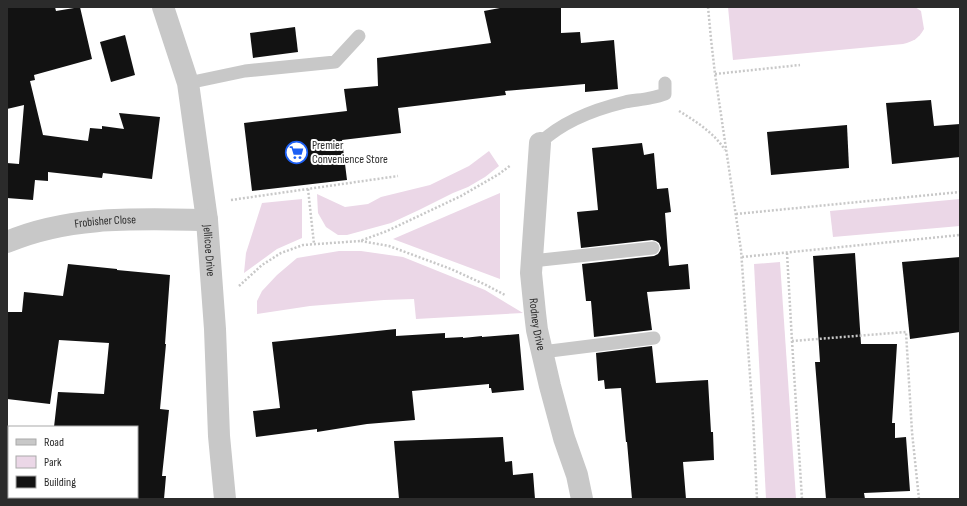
<svg xmlns="http://www.w3.org/2000/svg" width="967" height="506" viewBox="0 0 967 506" font-family="'Sofia Sans Condensed',sans-serif">
<rect width="100%" height="100%" fill="#fff"/>
<g fill="#ebd7e7">
<path d="M728,7H915L921,11L924,29C918,39 914,41 903,44L733,60Z"/>
<polygon points="489,151 499,166 485,177 468,187 453,193 419,210 391,223 347,235 338,235 326,227 318,213 317,194 345,207 368,204 381,197 430,185 469,166"/>
<polygon points="500,193 500,279 393,239"/>
<polygon points="302,199 302,238 277,249 244,273 246,253 262,203"/>
<polygon points="960,199 960,226 833,237 830,211"/>
<polygon points="339,251 361,251 403,257 485,290 523,313 416,319 414,299 384,300 310,306 257,314 257,301 262,291 277,275 297,258"/>
<polygon points="780,262 796,499 766,499 754,264"/>
</g>
<g fill="#121212">
<polygon points="7,7 55,7 56,11 80,7 92,59 34,75 35,80 30,81 43,135 88,141 90,128 102,129 102,126 124,129 119,113 160,117 152,179 103,173 102,178 48,172 48,181 35,180 33,200 7,198 7,163 19,164 24,105 7,109"/>
<polygon points="505,7 561,7 561,33 580,32 581,43 614,40 618,89 585,92 585,84 505,91 506,95 398,108 401,133 342,140 347,180 252,191 244,123 347,111 344,89 378,86 377,58 491,43 484,11"/>
<polygon points="295,27 298,52 253,58 250,33"/>
<polygon points="125,35 135,75 111,82 100,42"/>
<polygon points="931,100 934,126 960,124 960,157 892,164 886,103"/>
<polygon points="847,125 849,168 771,175 767,132"/>
<polygon points="642,143 644,155 654,153 657,189 668,188 671,212 665,213 669,266 688,264 690,289 647,292 652,330 594,337 591,301 586,301 582,264 654,256 658,254 660,251 661,248 659,243 656,241 652,240 581,248 577,212 598,210 592,148"/>
<polygon points="855,253 861,344 897,344 892,423 895,423 895,438 906,437 910,491 864,493 865,499 826,499 815,362 820,362 813,256"/>
<polygon points="960,257 960,332 910,339 902,262"/>
<polygon points="68,264 117,269 117,270 170,275 165,344 166,344 160,409 169,410 162,476 166,476 164,499 137,499 137,427 54,427 58,392 104,394 109,343 59,340 50,404 7,399 7,312 22,312 24,292 63,296"/>
<polygon points="396,329 396,336 445,333 445,338 463,337 463,338 482,336 482,337 519,334 524,390 492,393 491,388 489,388 489,384 412,391 415,420 367,424 317,432 317,429 256,437 253,411 280,408 272,342"/>
<polygon points="652,346 656,383 708,380 711,432 713,432 714,460 683,462 686,499 632,499 627,442 626,442 621,388 605,389 604,380 598,381 596,353"/>
<polygon points="503,437 505,462 512,461 513,475 533,473 535,499 399,499 394,441"/>
</g>
<g fill="none" stroke-linecap="round" stroke-linejoin="round">
<g stroke="#c8c8c8" stroke-width="2.5" stroke-dasharray="2 2" stroke-linecap="butt">
<polyline points="708,7 711,39 715,74 741,250 753,417 757,499"/>
<polyline points="715,74 800,65"/>
<path d="M679,111C697,122 714,133 725,150"/>
<polyline points="308,189 314,244"/>
<polyline points="231,200 398,176"/>
<polyline points="736,214 960,192"/>
<polyline points="361,241 389,246 451,269 486,285 505,295"/>
<polyline points="787,253 792,341 906,332 912,432 919,499"/>
<polyline points="742,257 960,235"/>
<polyline points="239,286 262,265 281,253 303,245 360,241 387,231 461,196 499,174 511,165"/>
<polyline points="792,341 802,499"/>
</g>
<g stroke="#c8c8c8" stroke-width="13">
<polyline points="188,83 245,71 335,62 359,36"/>
<path d="M540,143C562,122 596,109 625,102C633,100 642,100 650,98C655,97 660,96 665,94V83"/>
<polyline points="532,261 653,248"/>
<polyline points="542,352 654,338"/>
</g>
<g stroke="#c8c8c8" stroke-width="22">
<path id="s1" d="M163,7L188,83L207,220L215,329L219,436L225,499"/>
<path id="s2" d="M540,143L531,273L535,313L537,330L550,386L564,438L577,475L582,499"/>
<path id="s3" d="M7,242C70,215 140,219 207,220"/>
</g>
</g>
<defs>
<symbol id="supermarket-ring" viewBox="-11 -11 22 22"><circle r="9.5" fill="#fff" stroke="#1c5ff4" stroke-width="1.5"/><path d="M-6-5.5h2.5l.6 2H6L4.5 2H-2.5L-4.4-4H-6ZM-1.5 3.2a1.3 1.3 0 1 0 .1 0ZM3 3.2a1.3 1.3 0 1 0 .1 0Z" fill="#1c5ff4"/></symbol>
</defs>
<g fill-rule="evenodd">
<use href="#supermarket-ring" x="284" y="140" width="25" height="25"/>
</g>
<g text-anchor="middle" stroke-width="4" stroke-linejoin="round" paint-order="stroke">
<g font-size="12" fill="#2b2b2b" stroke="#fff" text-anchor="start">
<text x="312" y="149">Premier<tspan x="312" dy="14">Convenience Store</tspan></text>
</g>
<g font-size="12" fill="#2b2b2b" stroke="#fff">
<text dy="4" stroke="none"><textPath href="#s3" startOffset="101">Frobisher Close</textPath></text>
<text dy="4" stroke="none"><textPath href="#s1" startOffset="249">Jellicoe Drive</textPath></text>
<text dy="4" stroke="none"><textPath href="#s2" startOffset="182">Rodney Drive</textPath></text>
</g>
</g>
<rect width="967" height="506" fill="none" stroke="#2b2b2b" stroke-width="16"/>
<rect x="8" y="426" width="130" height="72" fill="#ffffff" stroke="#aaaaaa"/>
<rect x="16" y="439" width="20" height="6" fill="#c8c8c8" stroke="#aaaaaa"/>
<text x="44" y="446" font-size="12" fill="#2b2b2b">Road</text>
<rect x="16" y="456" width="20" height="12" fill="#ebd7e7" stroke="#aaaaaa"/>
<text x="44" y="466" font-size="12" fill="#2b2b2b">Park</text>
<rect x="16" y="476" width="20" height="12" fill="#121212" stroke="#aaaaaa"/>
<text x="44" y="486" font-size="12" fill="#2b2b2b">Building</text>
</svg>
